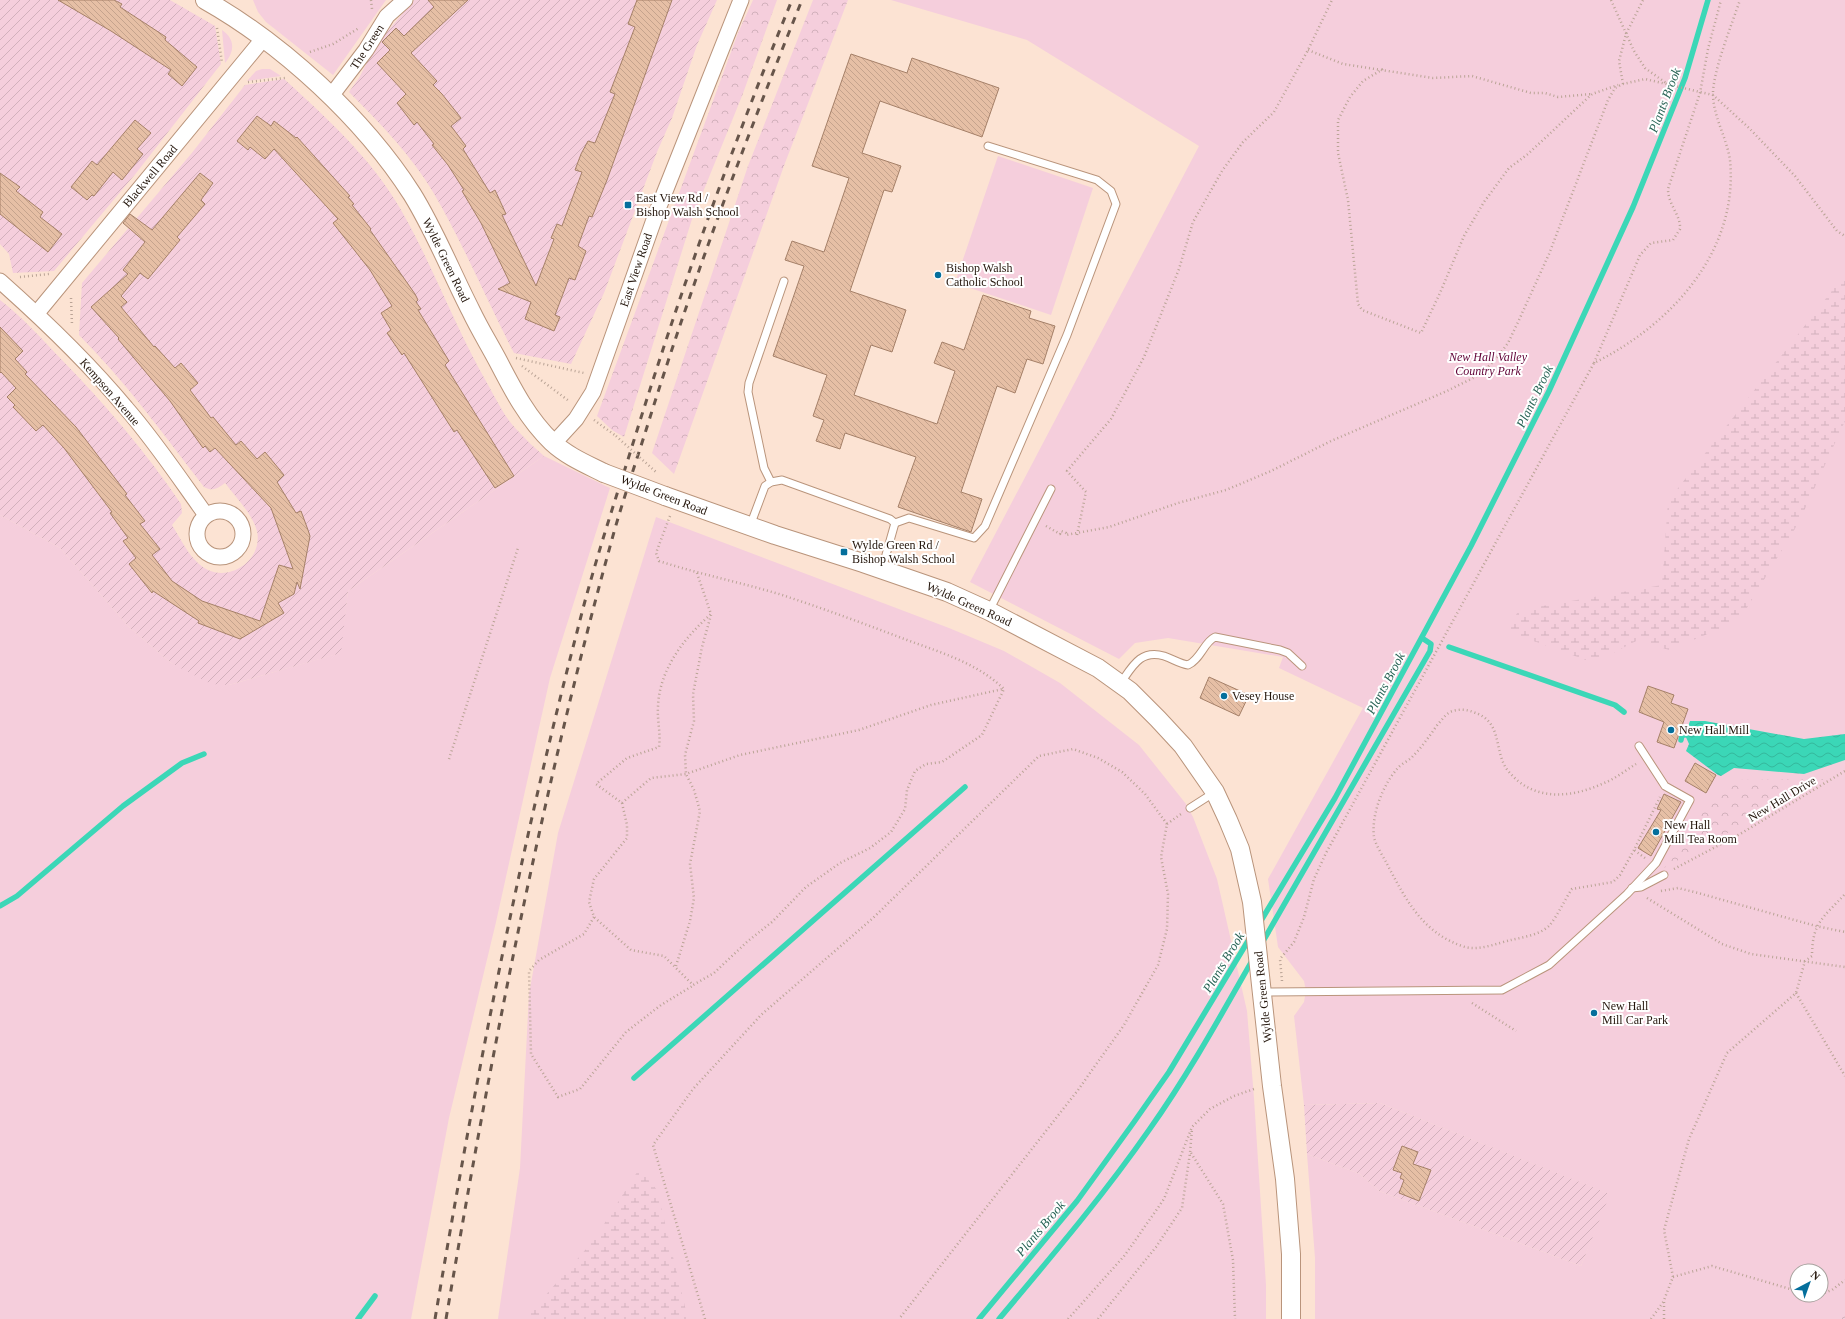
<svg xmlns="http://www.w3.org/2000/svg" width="1845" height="1319" viewBox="0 0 1845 1319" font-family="'Times New Roman',serif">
<defs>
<pattern id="forest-crowns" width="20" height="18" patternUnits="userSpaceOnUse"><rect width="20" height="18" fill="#f5cedc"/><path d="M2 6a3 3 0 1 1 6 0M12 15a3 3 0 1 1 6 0" fill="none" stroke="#d2b0bc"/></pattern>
<pattern id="wetland-marsh" width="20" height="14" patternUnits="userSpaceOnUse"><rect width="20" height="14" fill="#f5cedc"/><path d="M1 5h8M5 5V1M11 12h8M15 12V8" fill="none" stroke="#d2b0bc"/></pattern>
<pattern id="garden-furrows" width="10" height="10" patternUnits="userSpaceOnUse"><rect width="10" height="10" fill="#f5cedc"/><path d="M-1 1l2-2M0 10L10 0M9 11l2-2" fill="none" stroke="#d2b0bc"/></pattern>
<pattern id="water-waves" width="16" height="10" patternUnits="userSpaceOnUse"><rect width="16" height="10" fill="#3bd7b7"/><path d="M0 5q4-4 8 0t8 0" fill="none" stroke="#34b89c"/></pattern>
<pattern id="building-back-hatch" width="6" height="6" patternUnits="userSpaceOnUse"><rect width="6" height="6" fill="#e6bfa5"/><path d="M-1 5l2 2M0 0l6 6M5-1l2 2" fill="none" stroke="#c5a38d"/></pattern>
</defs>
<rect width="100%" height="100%" fill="#fce3d3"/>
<g fill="#f5cedc" fill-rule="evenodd">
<polygon points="253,0 386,0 333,75 266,22 258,12"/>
<path d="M891,0H1845V1319H1315V1258L1307,1154L1360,1174L1379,1191L1581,1266L1609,1194L1380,1103L1304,1105L1294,1016L1304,1002L1306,991L1304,981L1278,947L1268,879L1363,708L1279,668L1283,657L1168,638L1135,643L1119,659L970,582L1199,146L1027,40ZM1797,1271H1821V1295H1797Z"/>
<path d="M222,30C235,39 235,51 225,63Z"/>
<polygon points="262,69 270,69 281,76 247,81 256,71"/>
<polygon points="998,156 1093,188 1051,315 955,283"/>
<polygon points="544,456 610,488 550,678 496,922 449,1118 411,1319 0,1319 0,515 60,548 129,627 171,663 229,685 340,653 348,591"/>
<polygon points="656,517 949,628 1004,651 1060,683 1139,745 1186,804 1193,817 1217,879 1247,1011 1254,1098 1266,1285 1266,1319 498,1319 520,1168 529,994 558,833"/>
</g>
<g fill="url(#forest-crowns)">
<polygon points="753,0 777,0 742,96 692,219 624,437 612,430 597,416 738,33"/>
<polygon points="813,0 848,0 785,163 674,474 652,453 748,166"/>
<polygon points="1825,779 1664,868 1725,780"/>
<polygon points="1845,1307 1845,1319 1828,1319"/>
</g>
<g fill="url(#wetland-marsh)">
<polygon points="1845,274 1845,421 1799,522 1739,621 1669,650 1638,640 1594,663 1506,631 1519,610 1662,585 1668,501"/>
<polygon points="639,1169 657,1190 688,1319 531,1319 529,1314 594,1240"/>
</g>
<g fill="url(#garden-furrows)">
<polygon points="0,0 170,0 215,26 221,64 137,172 54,271 13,273 9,254 0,244"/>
<path d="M414,0H717L697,45L672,118L657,152L604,293L571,364L514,353C487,301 463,243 433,192C411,155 380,123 349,92L359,78L376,45Z"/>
<path d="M284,79C327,118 372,159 401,210C433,266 455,327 487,383C496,399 505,418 518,431C526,440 535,448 544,456L348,591L341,653L229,685L211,684L171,663L129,627L60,548L0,515V300C22,317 42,339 61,359C105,404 146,452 181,504L182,513L172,525C181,539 191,562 208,570C232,581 263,559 257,531C252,513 236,498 225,483C218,488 213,492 204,487C164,435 126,382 79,335L82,283L191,154L245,85Z"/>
<polygon points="1380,1103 1610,1194 1581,1266 1379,1191 1360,1174 1307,1154 1304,1105"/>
</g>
<polygon fill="url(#water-waves)" points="1690,721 1705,721 1804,739 1845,734 1845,760 1804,774 1734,768 1721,776 1718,775 1686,751 1689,744 1685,735"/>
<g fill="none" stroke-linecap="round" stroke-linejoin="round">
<g stroke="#3bd7b7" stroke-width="5.5">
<polyline points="1449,647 1615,705 1624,712"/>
<polyline points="1681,740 1682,735 1685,735"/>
<polyline points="0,906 17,896 123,806 182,763 204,754"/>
<polyline points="1259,924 1335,798 1471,546 1549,391 1633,207 1685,78 1708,0"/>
<polyline points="1262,943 1430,651 1431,644 1422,638"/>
<polyline points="634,1078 965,787"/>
<polyline points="358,1319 375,1296"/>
<polyline points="979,1319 1077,1201 1134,1122 1169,1072 1251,936"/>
<path d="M999,1319C1051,1257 1103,1196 1149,1130C1188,1075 1220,1017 1253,959"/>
</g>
</g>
<g fill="url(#building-back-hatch)" stroke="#a58068">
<polygon points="58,0 114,0 122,4 120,7 166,37 165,40 197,67 182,86 168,74 171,70 111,31"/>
<polygon points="428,0 468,0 411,53 437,81 433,85 442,94 461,118 451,126 466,146 463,149 490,193 495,190 506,214 502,215 536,286 554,239 551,238 557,224 562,226 582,172 575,170 581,154 588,141 595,143 615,94 610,92 635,27 628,24 637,0 672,0 607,180 592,217 589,216 578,246 586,251 575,280 569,278 555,315 560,317 554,331 525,319 531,302 498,289 510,283 481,223 462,191 464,190 448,165 432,145 434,144 417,122 414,125 397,103 406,94 377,63 390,50 382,42 396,28 404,36 434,7"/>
<polygon points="851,54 907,73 912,58 999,88 982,137 880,101 862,153 901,166 892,192 884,190 850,291 906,310 892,352 871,345 854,395 937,424 955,371 934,363 942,342 964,350 983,295 1031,311 1029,318 1055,326 1043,364 1027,359 1015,393 997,386 961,492 982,499 971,532 898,507 916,457 845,433 840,449 816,441 824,420 813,416 827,375 773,356 804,266 785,260 792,241 824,252 849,178 812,166"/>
<polygon points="257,116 271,126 274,121 296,138 297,137 350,196 348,197 354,204 352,205 371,229 370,230 415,294 418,300 416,302 421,309 418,310 449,361 445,365 514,476 495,488 457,430 454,432 404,353 402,355 387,333 391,330 381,313 392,306 370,270 333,223 338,219 274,149 265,159 250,147 248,150 237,141"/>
<polygon points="135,120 151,133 137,149 143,154 122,180 113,172 94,196 92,195 87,200 71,187 92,161 97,165"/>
<polygon points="0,173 20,187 16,191 43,212 40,217 62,234 48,252 0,214"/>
<polygon points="200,173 213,183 201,200 205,204 177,237 180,240 148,279 140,273 121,296 127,302 121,307 154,347 155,346 175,368 181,363 198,383 190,390 211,418 213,417 236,445 241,441 257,459 265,452 284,475 277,482 296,513 301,511 308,530 310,536 300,589 297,582 294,594 278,603 284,613 240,639 198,623 199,621 153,591 152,593 129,564 136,558 123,541 128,538 110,513 112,512 64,448 43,425 36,431 13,407 15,405 7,397 16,388 1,372 0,373 0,327 23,351 15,359 27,372 25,374 76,427 127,494 125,495 145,521 140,524 160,549 152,555 172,581 202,601 260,621 279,565 293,569 271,508 215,448 210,452 205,446 203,448 170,401 118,339 119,338 91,307 128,274 123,270 145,242 123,223 130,214 152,230"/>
<polygon points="1209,677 1249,695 1239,716 1200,698"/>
<polygon points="1648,686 1674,695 1671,703 1688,709 1674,748 1657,742 1664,722 1639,712"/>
<polygon points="1695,763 1716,775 1706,793 1685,781"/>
<polygon points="1664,794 1681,802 1651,856 1638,848 1661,810 1657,809"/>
<polygon points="1402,1146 1418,1152 1413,1164 1431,1170 1419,1201 1399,1193 1404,1180 1400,1178 1402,1173 1393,1170"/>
</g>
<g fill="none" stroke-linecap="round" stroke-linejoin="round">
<defs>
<g id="service">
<polyline points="771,482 764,468 748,392 749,383 784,281"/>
<polyline points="895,523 909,518 974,538 985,526 1067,335 1116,204 1111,191 1097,180 988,146"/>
<polyline points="750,526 765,486 771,482 782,480 890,519 895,523 882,569"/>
<polyline points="989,611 1051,489"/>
<path d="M1120,684C1132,667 1140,649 1164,656C1173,659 1180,664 1188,665C1201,659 1204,642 1215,637L1280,650L1288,653L1302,666"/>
<polyline points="1190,808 1215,792"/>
<polyline points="1632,888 1641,887 1664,875"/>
<polyline points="1263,992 1502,990 1549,965 1627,894 1656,863 1690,800 1665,786 1639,746"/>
</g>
<g id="minor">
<polyline points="331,96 366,50 387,16 405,0"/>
<path d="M0,281C45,321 88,362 126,408C155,441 180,479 206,515"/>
<polyline points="37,313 263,39"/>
<polyline points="554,443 576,419 593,392 656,214 741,0"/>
<circle cx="220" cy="534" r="23"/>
</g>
<g id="tertiary">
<path d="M205,0C283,44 364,119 412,194C435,231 451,272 471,311C479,328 489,344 498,361C513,390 528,419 552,442C567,456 586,464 604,473"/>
<polyline points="665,496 775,535 863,563 947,592 989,611 1098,668 1130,691 1158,719 1183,746 1215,792 1228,820 1240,849 1252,902 1272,1086 1285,1179 1291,1254 1291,1319"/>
</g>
</defs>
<use href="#service" stroke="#b9947b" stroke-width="9"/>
<use href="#minor" stroke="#b9947b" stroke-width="17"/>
<use href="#tertiary" stroke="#b9947b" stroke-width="20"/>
<g stroke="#baa496" stroke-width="2.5" stroke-dasharray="1 3" stroke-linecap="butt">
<polyline points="371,0 372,9"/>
<polyline points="1611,0 1634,51 1645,68 1666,83"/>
<polyline points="217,28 222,63"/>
<polyline points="1308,50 1343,64 1433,78 1472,76 1531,93 1545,93 1558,97 1592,94"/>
<polyline points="310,52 333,44 359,28"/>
<polyline points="1383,69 1363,81 1350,97 1338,120 1338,153 1348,200 1358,304 1362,310 1421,333 1440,293 1464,236 1484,202 1509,168 1528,154 1592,94 1618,85"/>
<polyline points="248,82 285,78"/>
<polyline points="1623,84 1619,61 1626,34 1643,0"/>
<polyline points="20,277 49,274"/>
<polyline points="71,298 72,325"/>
<polyline points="516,358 584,373"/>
<path d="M1594,363L1640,255L1651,243L1673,240L1680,229C1681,215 1668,205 1668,189L1700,93L1708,49L1721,0"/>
<polyline points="522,366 569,401"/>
<polyline points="594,420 616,436"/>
<path d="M670,516L656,553L659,561C699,574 739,582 779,594C822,608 865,624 907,640C942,653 977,663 1004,689"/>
<polyline points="1046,526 1060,534 1061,531 1066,533 1066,535 1109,527 1178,503 1226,490 1271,471 1331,441 1447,391 1479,375 1496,359 1508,343 1519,320 1549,254 1608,100 1615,88 1623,84 1645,79 1713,95 1749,128 1795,176 1837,231 1845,236"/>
<polyline points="1077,535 1086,492 1067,471 1111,419 1144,357 1179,269 1193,222 1222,171 1243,142 1274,112 1308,50 1332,0"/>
<path d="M697,573L711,614C684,638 659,670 658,707C657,721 661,733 659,747L627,758L596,784L622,803L627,825V838L594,879L589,902L594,917L631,950L664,956L693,985L714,973L748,941L772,922L806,887L840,863L870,848L891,832L905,809L907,790L915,771L926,764L942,762L982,735L1004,689"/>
<polyline points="449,759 518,548"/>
<polyline points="622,803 651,778 686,774 740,755 859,730 931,705 1003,689"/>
<polyline points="1167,824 1181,814"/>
<path d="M1634,850L1620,875L1613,882L1572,889C1565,899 1557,917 1549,926C1539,935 1524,937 1511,940C1498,943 1479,951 1465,947C1423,934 1406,900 1387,864C1383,856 1376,846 1374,837C1371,815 1383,784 1398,768C1402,763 1409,761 1413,756C1423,746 1430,735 1438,724C1442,720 1445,715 1450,712C1457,709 1466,709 1473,712C1505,722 1492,752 1509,772C1534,802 1572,798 1604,783C1615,779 1626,770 1636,764"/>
<polyline points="1645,858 1634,850 1660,797"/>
<polyline points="1674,869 1740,834 1845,771"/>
<polyline points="1661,891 1678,888 1698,893 1816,926 1845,932"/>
<polyline points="1647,898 1722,944 1751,954 1845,967"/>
<polyline points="594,917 584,934 539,960 529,971 531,1054 558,1097 580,1089 626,1032 661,1005 694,985"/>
<polyline points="676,966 690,921 694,898 690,864 700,811 694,790 686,774 685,755 694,721 693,694 702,647 711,615"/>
<path d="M1282,981L1280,959L1294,942L1304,917L1314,879L1326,853L1594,363C1671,325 1739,251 1730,160C1727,139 1714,118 1713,96C1712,73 1732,24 1740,0"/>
<polyline points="1796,993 1845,1076"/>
<polyline points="1472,1003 1516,1031"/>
<polyline points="1191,1153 1223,1204 1233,1260 1235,1319"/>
<polyline points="1673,1277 1712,1266 1797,1291"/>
<polyline points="1821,1294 1832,1290 1845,1280"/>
<polyline points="1814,1295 1817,1295"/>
<polyline points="705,1319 653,1145 693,1089 761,1015 873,918 1039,756 1073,749 1098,758 1122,772 1145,794 1167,824 1161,857 1168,894 1167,929 1158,965 1124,1025 1078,1090 899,1319"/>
<polyline points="1068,1319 1125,1255 1164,1199 1192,1127 1210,1109 1234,1096 1254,1089"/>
<polyline points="1098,1319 1156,1247 1182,1208 1190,1153 1192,1129"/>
<polyline points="1651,1319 1664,1301"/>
<path d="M1664,1319V1300L1673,1277L1664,1230L1689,1139L1727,1053L1796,993L1805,961L1812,956C1812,922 1824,917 1845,894"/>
</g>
<use href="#service" stroke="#fff" stroke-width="7"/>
<use href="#minor" stroke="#fff" stroke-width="15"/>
<use href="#tertiary" stroke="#fff" stroke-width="18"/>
<g stroke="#67554a" stroke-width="3" stroke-dasharray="7 7" stroke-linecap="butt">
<path d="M435,1319C474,1088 518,858 577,632C592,571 611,513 630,453C677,300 731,149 792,0"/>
<path d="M446,1319C491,1054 542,791 614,532C624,497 636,462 647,427C692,282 745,141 802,0"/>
</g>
<defs>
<polyline id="tertiary-bridge" points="604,473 665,496"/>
</defs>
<use href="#tertiary-bridge" stroke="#b9947b" stroke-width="20" stroke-linecap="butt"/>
<polyline stroke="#baa496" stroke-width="2.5" stroke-dasharray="1 3" stroke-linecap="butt" points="616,436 656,472"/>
<use href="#tertiary-bridge" stroke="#fff" stroke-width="18"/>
</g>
<g fill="#046f9c" stroke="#fff" stroke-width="1.5">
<rect x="624" y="201" width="8" height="8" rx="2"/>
<circle cx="938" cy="275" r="4"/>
<rect x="840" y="548" width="8" height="8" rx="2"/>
<circle cx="1224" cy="696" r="4"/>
<circle cx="1671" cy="730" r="4"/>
<circle cx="1656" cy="832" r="4"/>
<circle cx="1594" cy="1013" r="4"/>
</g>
<g text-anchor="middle" stroke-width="4" stroke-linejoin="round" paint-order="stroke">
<g font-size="12" fill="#24160c" stroke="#fff">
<text transform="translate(367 47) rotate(-57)" y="4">The Green</text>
<text transform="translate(150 176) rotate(-50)" y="4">Blackwell Road</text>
<text transform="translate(446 260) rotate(64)" y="4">Wylde Green Road</text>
<text transform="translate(636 270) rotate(-71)" y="4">East View Road</text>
<text transform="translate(110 392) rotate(49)" y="4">Kempson Avenue</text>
<text transform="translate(664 495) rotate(21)" y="4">Wylde Green Road</text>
<text transform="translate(969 604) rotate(24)" y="4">Wylde Green Road</text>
<text transform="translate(1782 799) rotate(-31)" y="4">New Hall Drive</text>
<text transform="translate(1263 997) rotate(-96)" y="4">Wylde Green Road</text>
</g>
<g font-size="12" fill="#24160c" stroke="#fff" text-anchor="start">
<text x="636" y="202">East View Rd /<tspan x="636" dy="14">Bishop Walsh School</tspan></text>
<text x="946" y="272">Bishop Walsh<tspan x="946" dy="14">Catholic School</tspan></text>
<text x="852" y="549">Wylde Green Rd /<tspan x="852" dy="14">Bishop Walsh School</tspan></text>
<text x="1232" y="700">Vesey House</text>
<text x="1679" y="734">New Hall Mill</text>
<text x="1664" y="829">New Hall<tspan x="1664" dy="14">Mill Tea Room</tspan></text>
<text x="1602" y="1010">New Hall<tspan x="1602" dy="14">Mill Car Park</tspan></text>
</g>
<g font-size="12" font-style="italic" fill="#5f0035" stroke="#fff">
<text x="1488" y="361">New Hall Valley<tspan x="1488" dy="14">Country Park</tspan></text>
</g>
<g font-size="13" font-style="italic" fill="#286355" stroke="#fff">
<text transform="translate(1664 100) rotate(-69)" y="5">Plants Brook</text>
<text transform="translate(1534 396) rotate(-64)" y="5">Plants Brook</text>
<text transform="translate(1385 683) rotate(-62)" y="5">Plants Brook</text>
<text transform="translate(1223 962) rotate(-59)" y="5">Plants Brook</text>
<text transform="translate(1040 1228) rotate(-50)" y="5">Plants Brook</text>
</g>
</g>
<g transform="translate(1809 1283) rotate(41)"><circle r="19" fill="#ffffff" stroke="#a7a29e"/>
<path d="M0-3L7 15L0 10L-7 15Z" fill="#046f9c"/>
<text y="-6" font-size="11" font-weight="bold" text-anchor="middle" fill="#24160c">N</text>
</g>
</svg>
